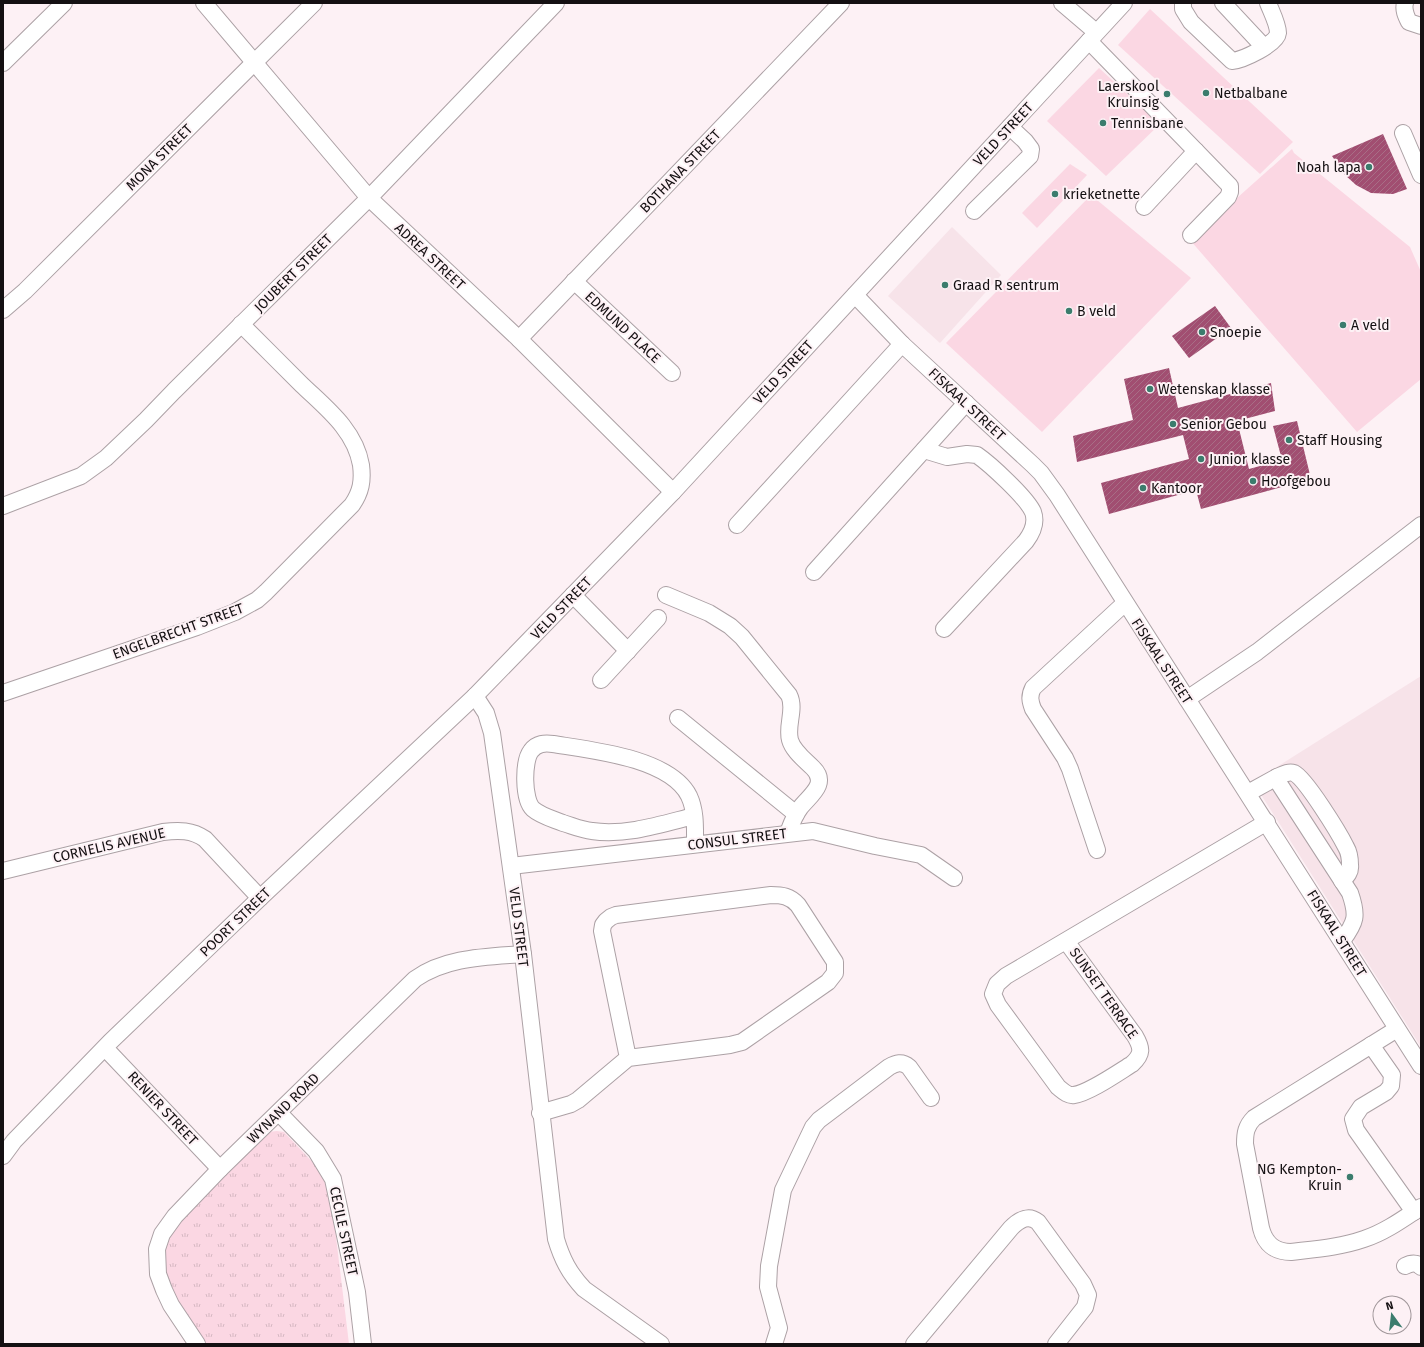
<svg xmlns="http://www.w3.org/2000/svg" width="1424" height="1347" viewBox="0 0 1424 1347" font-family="'Fira Sans',sans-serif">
<defs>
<pattern id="grass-tufts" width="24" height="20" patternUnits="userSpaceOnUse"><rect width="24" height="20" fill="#fbd7e3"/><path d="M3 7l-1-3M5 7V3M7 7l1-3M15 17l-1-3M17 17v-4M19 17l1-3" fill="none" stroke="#d6b8c2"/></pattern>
<pattern id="building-hatch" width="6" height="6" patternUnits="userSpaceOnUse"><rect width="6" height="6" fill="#a14e71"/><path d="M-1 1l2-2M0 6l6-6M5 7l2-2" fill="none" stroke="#a86e86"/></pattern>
</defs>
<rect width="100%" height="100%" fill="#fdf1f5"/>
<g fill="#f7e3e9">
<polygon points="952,227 1001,275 940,343 888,296"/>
<polygon points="1421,676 1421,1047 1253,782"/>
</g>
<polygon fill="url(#grass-tufts)" points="277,1131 284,1132 320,1170 331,1196 349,1344 205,1344 182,1309 164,1277 165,1248 170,1235 178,1220 268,1132"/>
<g fill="#fbd7e3">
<polygon points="1150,9 1293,142 1260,174 1118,45"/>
<polygon points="1099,68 1160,124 1106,176 1047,121"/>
<polygon points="1292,149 1294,153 1410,247 1421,272 1421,379 1357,432 1190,240"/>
<polygon points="1070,164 1087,175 1037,228 1022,213"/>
<polygon points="1091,195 1191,278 1042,432 946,343"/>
</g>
<g fill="url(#building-hatch)">
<polygon points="1383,134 1407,189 1393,194 1371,193 1356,185 1345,175 1332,156"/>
<polygon points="1215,306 1231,328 1189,358 1172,336"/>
<polygon points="1169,368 1178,408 1271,383 1275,411 1237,421 1249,469 1282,460 1273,426 1297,421 1311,479 1201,509 1196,490 1109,514 1101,483 1189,459 1183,435 1077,462 1073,436 1133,420 1124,379"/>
</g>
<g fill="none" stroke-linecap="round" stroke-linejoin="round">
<defs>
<g id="minor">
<polyline points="204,3 369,198 519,339 673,492"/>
<polyline points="1062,3 1096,32"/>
<path d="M1183,3V9L1191,22L1232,61C1243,60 1277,44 1278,33C1278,24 1271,11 1268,3"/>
<polyline points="1223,3 1264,47"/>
<path d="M1405,3C1403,10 1406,16 1409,22L1421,26"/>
<polyline points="1089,41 1230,186 1230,192 1228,197 1191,235"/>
<polyline points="3,63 64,3"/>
<polyline points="1403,133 1421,175"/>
<polyline points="1144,207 1196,151"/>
<polyline points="974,211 1030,156 1031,149 1025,141 1010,127"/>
<polyline points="574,281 672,373"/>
<path d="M855,295L902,344L1033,465L1041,473L1057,495C1178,686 1300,875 1421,1066"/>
<polyline points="3,310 25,291 314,3"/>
<polyline points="519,339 841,3"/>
<path d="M924,450L947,457L967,454L977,455C990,464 1027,498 1033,512C1037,523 1032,533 1026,541L944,629"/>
<polyline points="3,506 81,476 106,458 146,420 174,391 369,198 556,3"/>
<polyline points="737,525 902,344"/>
<polyline points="814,572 966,403"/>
<polyline points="573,595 628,651"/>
<path d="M666,595L709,613L730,626L742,637L789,695C796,709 786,725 790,740C793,751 805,760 813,768C829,784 809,796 800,808C794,816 791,825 788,833"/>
<polyline points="601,680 658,618"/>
<path d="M3,693L197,627L235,612L257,600L266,592L352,505C361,492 363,481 361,465C355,430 326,408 302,385C282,365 261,344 241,324"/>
<path d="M475,696L486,713L492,733L523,954L556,1239C562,1259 569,1273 584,1289L661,1344"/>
<polyline points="1187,699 1257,652 1421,525"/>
<polyline points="678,718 796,814"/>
<path d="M1277,777C1282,775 1288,771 1294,773C1306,779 1339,833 1346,847C1349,852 1350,859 1350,865C1351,872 1347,876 1342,881"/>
<path d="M1248,793L1277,777L1280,785L1350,893C1358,916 1356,922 1342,941"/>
<path d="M694,816C662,824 626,836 592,831C582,830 573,826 563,823C553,819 541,816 533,809C523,800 523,761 531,751C537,743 545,743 553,744C591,750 670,758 689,796C696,811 695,828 695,844"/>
<path d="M1097,850L1070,769L1065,758L1033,709C1030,701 1029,696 1033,688L1125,603"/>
<polyline points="511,866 813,831 875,846 921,855 954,878"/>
<path d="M3,871L163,832C179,830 192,830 205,839L260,898"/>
<path d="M1066,941L1135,1036C1142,1048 1143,1054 1132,1064C1119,1072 1089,1093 1074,1095C1068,1096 1063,1091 1058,1087L998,1005L993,994L997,984L1006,976L1267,822"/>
<path d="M1397,1029L1254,1118C1246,1126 1245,1133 1245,1144L1261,1228C1265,1244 1275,1252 1291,1252C1316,1249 1341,1247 1364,1239C1385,1232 1403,1219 1421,1207"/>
<polyline points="1371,1045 1392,1075 1391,1086 1386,1092 1361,1107 1353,1119 1356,1130 1414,1212"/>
<polyline points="105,1048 220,1169"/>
<polyline points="279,1113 316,1151 333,1179 357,1292 363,1344"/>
<path d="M540,1113L571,1104L578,1100L628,1058L730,1045L742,1042L828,982L835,973V962L798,905C790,896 782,895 771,895L616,915L611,917L606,921L603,925L602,931L628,1058"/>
<polyline points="3,1156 14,1141 110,1042 260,898 475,696 673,492 1124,3"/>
<path d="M1405,1266C1411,1263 1416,1262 1421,1267"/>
<path d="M197,1344L171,1305L164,1290L158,1274L157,1249L162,1234L175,1216L220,1169L415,979C446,957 485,957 523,954"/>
<path d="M774,1344L779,1328L768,1287L769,1266L783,1190L813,1127L819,1120L827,1114L889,1067C896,1063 902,1061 909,1067L931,1098"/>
<path d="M914,1344L1011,1228C1019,1220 1028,1214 1038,1222L1083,1284L1088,1295L1085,1307L1056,1344"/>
</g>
</defs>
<use href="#minor" stroke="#aca1a5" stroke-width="18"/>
<use href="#minor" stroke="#fff" stroke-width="16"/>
</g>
<g fill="#3b7c6d" stroke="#fdf1f5" stroke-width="1.5">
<circle cx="1206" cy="93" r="4"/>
<circle cx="1167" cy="94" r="4"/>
<circle cx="1103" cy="123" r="4"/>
<circle cx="1369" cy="167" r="4"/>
<circle cx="1055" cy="194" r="4"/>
<circle cx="945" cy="285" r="4"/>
<circle cx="1069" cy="311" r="4"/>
<circle cx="1343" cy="325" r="4"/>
<circle cx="1202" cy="332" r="4"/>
<circle cx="1150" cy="389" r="4"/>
<circle cx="1173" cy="424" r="4"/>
<circle cx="1289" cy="440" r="4"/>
<circle cx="1201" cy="459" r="4"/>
<circle cx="1253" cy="481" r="4"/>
<circle cx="1143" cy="488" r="4"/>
<circle cx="1350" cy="1177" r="4"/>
</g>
<g text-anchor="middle" stroke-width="4" stroke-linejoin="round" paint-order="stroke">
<g font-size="14" fill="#141012" stroke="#fdf1f5" text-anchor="start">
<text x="1159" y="91" text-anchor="end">Laerskool<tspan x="1159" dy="16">Kruinsig</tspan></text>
<text x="1214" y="98">Netbalbane</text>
<text x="1111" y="128">Tennisbane</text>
<text x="1361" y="172" text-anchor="end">Noah lapa</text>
<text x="1063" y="199">krieketnette</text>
<text x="953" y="290">Graad R sentrum</text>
<text x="1077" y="316">B veld</text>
<text x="1351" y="330">A veld</text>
<text x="1210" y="337">Snoepie</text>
<text x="1158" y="394">Wetenskap klasse</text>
<text x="1181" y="429">Senior Gebou</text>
<text x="1297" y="445">Staff Housing</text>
<text x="1209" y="464">Junior klasse</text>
<text x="1261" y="486">Hoofgebou</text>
<text x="1151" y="493">Kantoor</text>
<text x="1342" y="1174" text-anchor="end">NG Kempton-<tspan x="1342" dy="16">Kruin</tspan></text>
</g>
<g font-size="14" fill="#141012" stroke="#fdf1f5">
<text transform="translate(1003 134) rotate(-47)" y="5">VELD STREET</text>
<text transform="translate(159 157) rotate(-45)" y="5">MONA STREET</text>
<text transform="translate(680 171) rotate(-46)" y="5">BOTHANA STREET</text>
<text transform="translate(430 256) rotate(43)" y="5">ADREA STREET</text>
<text transform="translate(293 273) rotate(-45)" y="5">JOUBERT STREET</text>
<text transform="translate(623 327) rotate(43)" y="5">EDMUND PLACE</text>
<text transform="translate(783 372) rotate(-47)" y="5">VELD STREET</text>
<text transform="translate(967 404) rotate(43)" y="5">FISKAAL STREET</text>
<text transform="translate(561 608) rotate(-46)" y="5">VELD STREET</text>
<text transform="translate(178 631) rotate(-20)" y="5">ENGELBRECHT STREET</text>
<text transform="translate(1162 661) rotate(57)" y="5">FISKAAL STREET</text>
<text transform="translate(737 839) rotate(-7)" y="5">CONSUL STREET</text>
<text transform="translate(109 845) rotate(-13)" y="5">CORNELIS AVENUE</text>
<text transform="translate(235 922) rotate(-44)" y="5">POORT STREET</text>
<text transform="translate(519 927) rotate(83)" y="5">VELD STREET</text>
<text transform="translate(1337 933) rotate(58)" y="5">FISKAAL STREET</text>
<text transform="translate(1104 993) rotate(55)" y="5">SUNSET TERRACE</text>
<text transform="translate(163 1108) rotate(47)" y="5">RENIER STREET</text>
<text transform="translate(283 1108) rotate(-44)" y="5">WYNAND ROAD</text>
<text transform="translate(344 1231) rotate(78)" y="5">CECILE STREET</text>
</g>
</g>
<rect width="1424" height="1347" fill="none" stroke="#141012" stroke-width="8"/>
<g transform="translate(1392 1315) rotate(345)"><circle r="19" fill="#fdf1f5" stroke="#a0979a"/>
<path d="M0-3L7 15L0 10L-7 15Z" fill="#3b7c6d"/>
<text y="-6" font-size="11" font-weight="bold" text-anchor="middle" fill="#141012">N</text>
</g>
</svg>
